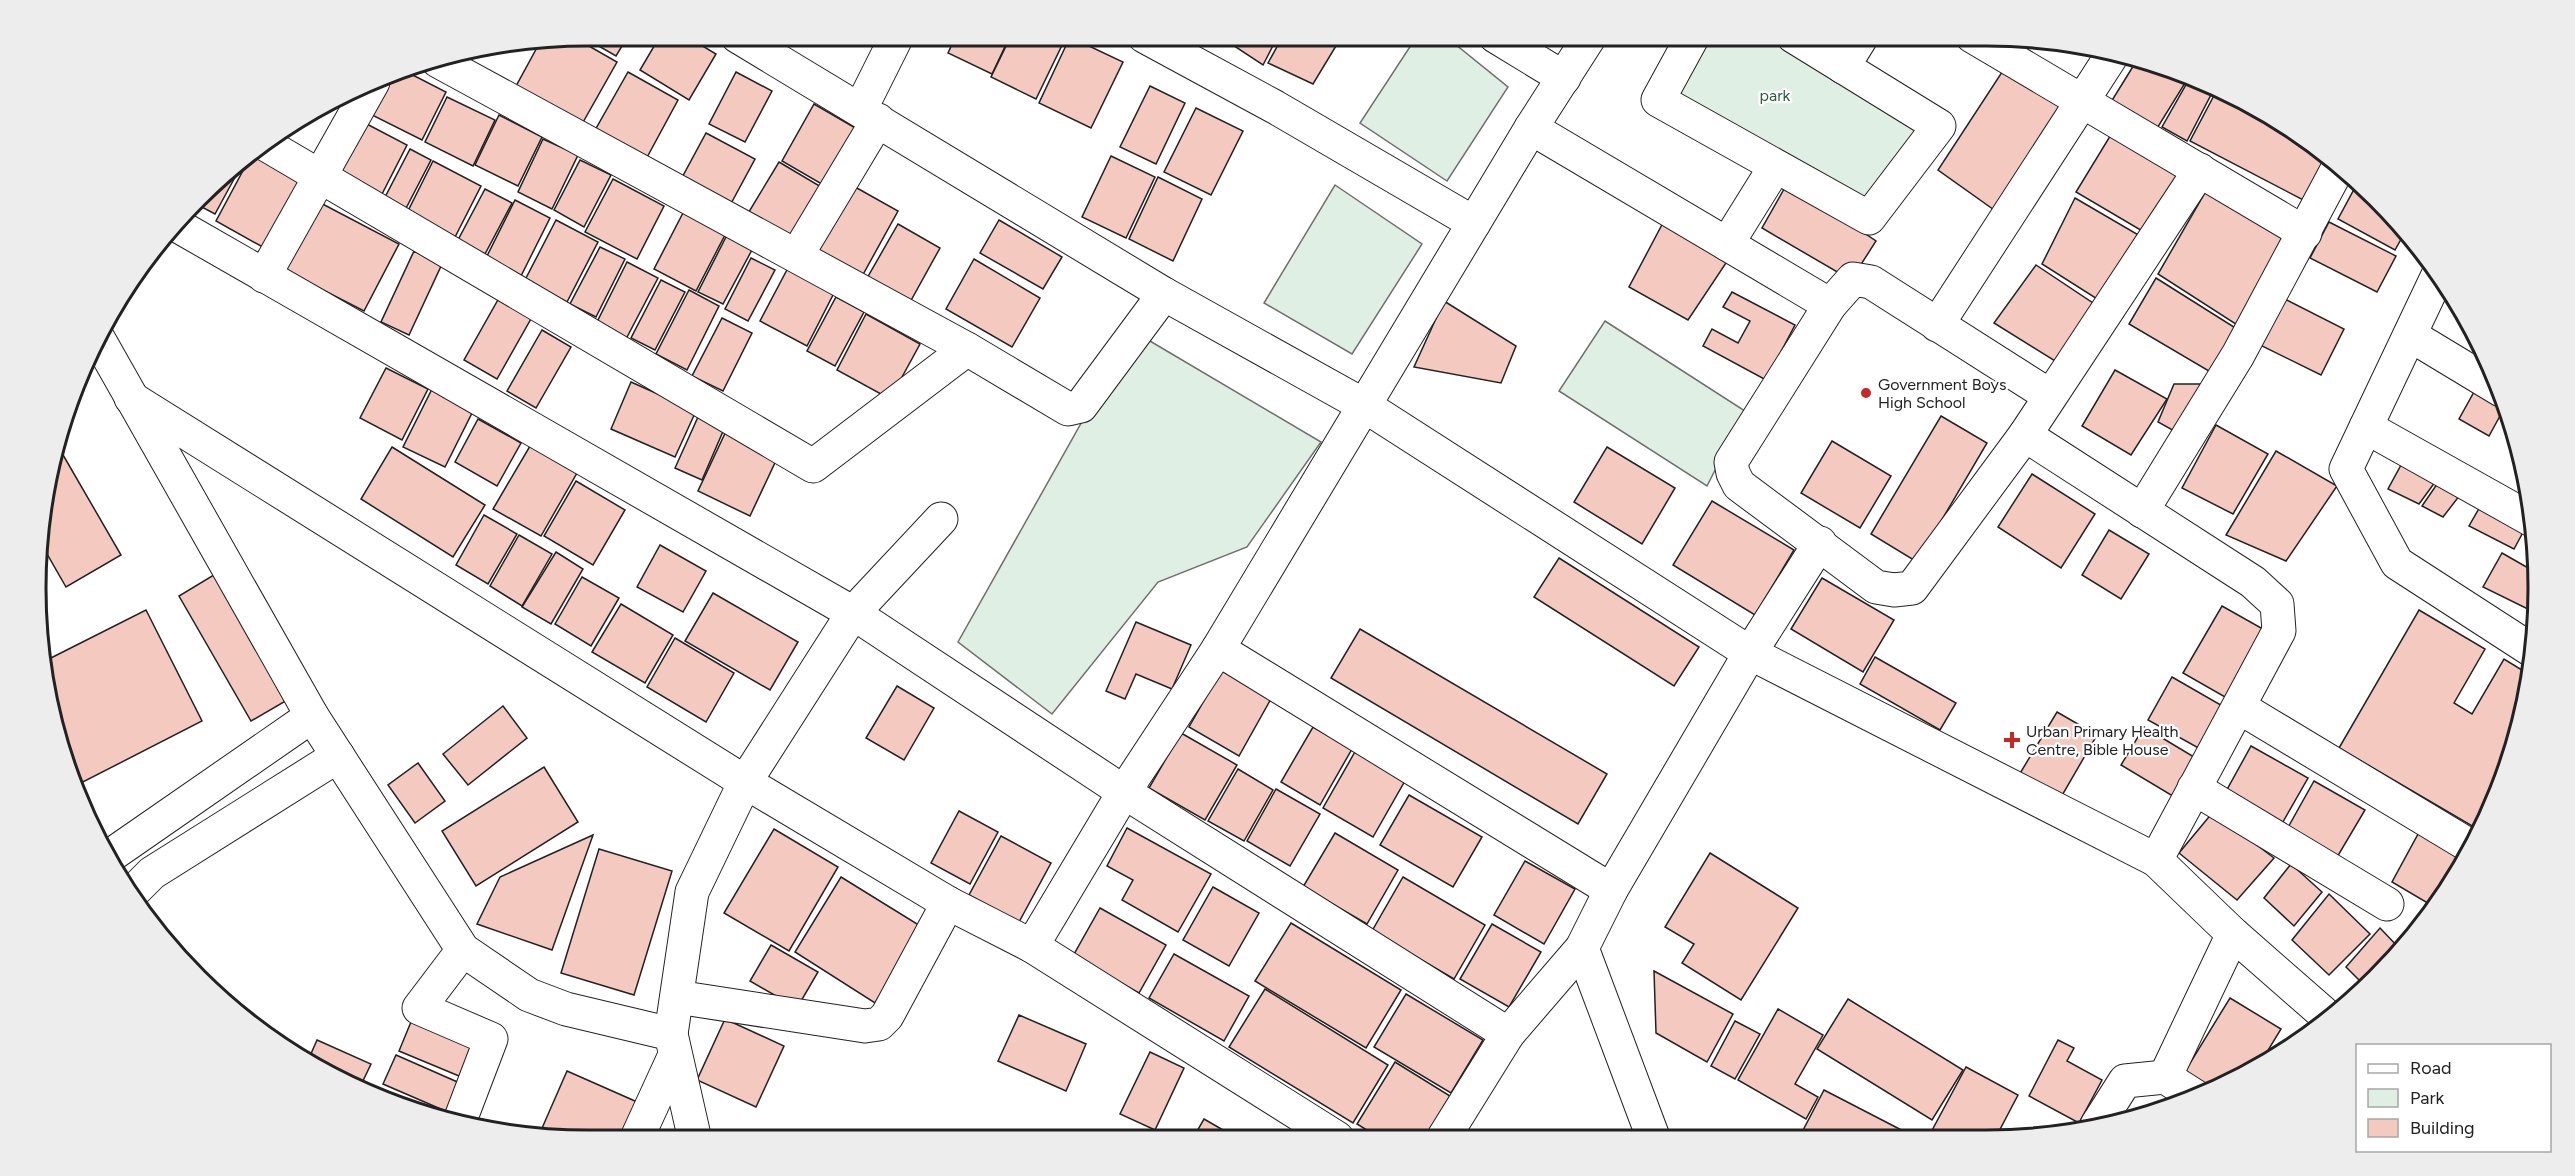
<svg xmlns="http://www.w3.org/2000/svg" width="2575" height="1176" viewBox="0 0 2575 1176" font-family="Figtree,sans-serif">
<rect width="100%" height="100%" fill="#fff"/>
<g fill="#e0efe3" stroke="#6f6f6f" stroke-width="1.5">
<polygon points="1417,36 1445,36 1508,87 1447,181 1360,123"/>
<polygon points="1702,36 1781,36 1928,127 1867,209 1669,95"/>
<polygon points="1335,185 1422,244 1352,354 1264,303"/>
<polygon points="1605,321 1745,411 1707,486 1559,391"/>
<polygon points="1133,331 1321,442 1247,547 1158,582 1052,714 958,642"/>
</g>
<g fill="#f3c9c0" stroke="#222" stroke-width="1.5">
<polygon points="628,36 616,56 583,37 588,36"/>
<polygon points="660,36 686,36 716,54 689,100 640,70"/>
<polygon points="956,36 1010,36 992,74 948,53"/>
<polygon points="1011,36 1059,36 1065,39 1036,99 991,77"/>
<polygon points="1219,36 1278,36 1263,65"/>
<polygon points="1283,36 1342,36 1313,84 1268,63"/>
<polygon points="1070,37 1123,62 1091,128 1039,103"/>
<polygon points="575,38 617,62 582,124 515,88 539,44"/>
<polygon points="2137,60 2190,75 2156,130 2111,102"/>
<polygon points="2006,66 2069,104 1997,212 1938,170"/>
<polygon points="401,69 446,92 422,140 368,113 387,76"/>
<polygon points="628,72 678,100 645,161 594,132"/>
<polygon points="736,72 772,91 745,142 709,124"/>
<polygon points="2191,76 2215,87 2187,141 2162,127"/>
<polygon points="1150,86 1185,103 1156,164 1120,147"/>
<polygon points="2218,88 2293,129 2334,162 2311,204 2190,141"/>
<polygon points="447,97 495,120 473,166 425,142"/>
<polygon points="814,104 864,133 832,190 782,161"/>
<polygon points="1196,108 1243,131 1211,195 1164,172"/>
<polygon points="499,115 542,137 518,186 475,165"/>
<polygon points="363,122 407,145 380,198 335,175"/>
<polygon points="2115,128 2188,175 2149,235 2076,192"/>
<polygon points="706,133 755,159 727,211 678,185"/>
<polygon points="543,139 578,155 552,209 518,192"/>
<polygon points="410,149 431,160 403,214 382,203"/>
<polygon points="253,152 306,181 268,250 216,221"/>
<polygon points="1111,156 1155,177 1126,238 1082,217"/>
<polygon points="246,157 215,214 198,205 224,173"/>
<polygon points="580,160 611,175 584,227 554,210"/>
<polygon points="433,161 481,186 453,241 405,217"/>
<polygon points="779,162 833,194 801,247 747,215"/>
<polygon points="1158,177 1202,199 1173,261 1129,239"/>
<polygon points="613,179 664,206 637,259 585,232"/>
<polygon points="1788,182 1876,241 1851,280 1762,228"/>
<polygon points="2358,182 2377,197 2405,232 2395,250 2338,219"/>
<polygon points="848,183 898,211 860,280 810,252"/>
<polygon points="2210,184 2298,234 2245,330 2158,274"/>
<polygon points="485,189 512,203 485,254 458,240"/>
<polygon points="2075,198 2147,240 2105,304 2042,264"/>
<polygon points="313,199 399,244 364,311 278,267"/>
<polygon points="515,200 550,218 521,276 486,258"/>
<polygon points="684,211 726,233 696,291 654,269"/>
<polygon points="1665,219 1726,263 1688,320 1629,287"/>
<polygon points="556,220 598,242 567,302 525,280"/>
<polygon points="999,220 1062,257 1043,289 980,253"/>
<polygon points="2329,222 2396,256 2377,292 2310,258"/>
<polygon points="898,224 940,248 909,304 866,280"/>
<polygon points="727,235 753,248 723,304 698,292"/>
<polygon points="600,247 625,259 596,317 570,304"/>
<polygon points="414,251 442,264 409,335 381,322"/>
<polygon points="751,258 775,270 748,321 725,309"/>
<polygon points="974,259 1040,298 1012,347 946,309"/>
<polygon points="627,262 658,278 626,339 596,324"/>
<polygon points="2036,265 2105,311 2068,369 1994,323"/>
<polygon points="789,266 835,291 807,346 760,321"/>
<polygon points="2156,278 2245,334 2219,377 2129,324"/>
<polygon points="661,280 685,292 655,350 631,338"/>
<polygon points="689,290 719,306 687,370 656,354"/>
<polygon points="1732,292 1795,325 1766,380 1703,346 1712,329 1738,343 1750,321 1723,307"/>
<polygon points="836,297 864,312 835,366 807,351"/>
<polygon points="2281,297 2344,329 2321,375 2258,344"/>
<polygon points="499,298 532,317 497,379 464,360"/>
<polygon points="1444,301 1516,346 1501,383 1414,367"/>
<polygon points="866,314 920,344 890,399 837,370"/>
<polygon points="722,318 752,333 723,391 692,376"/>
<polygon points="542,330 571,347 536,408 507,391"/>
<polygon points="386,368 428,389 402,440 360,418"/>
<polygon points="2115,370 2167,399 2131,455 2082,426"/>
<polygon points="631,382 696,411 675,457 611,429"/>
<polygon points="2479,383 2503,396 2506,405 2489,436 2459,419"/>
<polygon points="2174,384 2217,384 2185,437 2158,422"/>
<polygon points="434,385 476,405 445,467 403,447"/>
<polygon points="1941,416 1987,443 1917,562 1871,534"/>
<polygon points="698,417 724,429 702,480 675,468"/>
<polygon points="478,419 521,443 497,486 455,462"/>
<polygon points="2216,425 2268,454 2233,514 2182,488"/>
<polygon points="728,427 780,452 750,516 698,491"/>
<polygon points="1832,441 1891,476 1860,528 1801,493"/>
<polygon points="530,446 577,473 541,536 493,509"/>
<polygon points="392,447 485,505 453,557 361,499"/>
<polygon points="1607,447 1675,488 1642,544 1574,502"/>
<polygon points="59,448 121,555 66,587 47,554 44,555 47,481"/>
<polygon points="2276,451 2337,486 2286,561 2226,535"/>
<polygon points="2407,454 2441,474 2419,504 2388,489"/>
<polygon points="2032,474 2095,514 2061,568 1998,527"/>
<polygon points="2444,474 2467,486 2443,517 2422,506"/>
<polygon points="576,481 625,510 593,565 544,536"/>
<polygon points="2485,498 2528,523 2514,549 2469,526"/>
<polygon points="1712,501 1794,550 1755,615 1673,565"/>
<polygon points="484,515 517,534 488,584 456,565"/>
<polygon points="2109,530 2149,554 2121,599 2082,575"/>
<polygon points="519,535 552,554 522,606 490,586"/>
<polygon points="660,545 706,571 683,612 637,587"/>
<polygon points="556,552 583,569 551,624 522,607"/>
<polygon points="2502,553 2537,573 2536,613 2483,587"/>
<polygon points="1559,558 1699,647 1674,686 1534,597"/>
<polygon points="217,573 289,699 251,721 179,596"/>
<polygon points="582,577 619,598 591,646 555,624"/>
<polygon points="1822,578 1894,620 1863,672 1791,629"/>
<polygon points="713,593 798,642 770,690 685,641"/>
<polygon points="621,604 673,635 645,683 592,652"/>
<polygon points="2222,606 2270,633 2232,701 2183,673"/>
<polygon points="146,610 202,721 75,786 65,765 41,663"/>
<polygon points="2419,610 2485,649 2454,703 2472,714 2504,659 2530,675 2528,695 2497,799 2479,830 2339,748"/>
<polygon points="1136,622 1191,645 1172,689 1136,674 1125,699 1106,691"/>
<polygon points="1360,629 1607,774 1578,824 1331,678"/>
<polygon points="675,638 734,673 706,722 647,687"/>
<polygon points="1875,657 1956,703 1940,730 1860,684"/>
<polygon points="1222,669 1272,697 1239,756 1189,727"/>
<polygon points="2172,677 2226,708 2202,750 2148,720"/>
<polygon points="897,686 934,708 904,760 866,738"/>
<polygon points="503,706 527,738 468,785 443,754"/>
<polygon points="2057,712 2097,735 2060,799 2019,775"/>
<polygon points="1313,727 1352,749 1320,805 1281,782"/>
<polygon points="2144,727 2199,760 2176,798 2121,765"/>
<polygon points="1181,733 1237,765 1205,820 1149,788"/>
<polygon points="2251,746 2308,778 2280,827 2224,795"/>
<polygon points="1356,750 1406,779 1373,837 1323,808"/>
<polygon points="418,763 445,801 415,823 388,785"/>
<polygon points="544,767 578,822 476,886 442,831"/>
<polygon points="1238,769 1273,790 1244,841 1208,821"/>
<polygon points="2314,781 2365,810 2336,859 2286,831"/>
<polygon points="1276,789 1320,814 1290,866 1247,841"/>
<polygon points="1409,795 1482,837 1453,887 1380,845"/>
<polygon points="959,811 998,832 970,884 931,863"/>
<polygon points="2213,812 2274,858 2237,900 2179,853"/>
<polygon points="2423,825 2463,858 2431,905 2392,882"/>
<polygon points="1127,828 1211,874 1178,932 1122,900 1133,880 1107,866"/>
<polygon points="774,829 838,867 789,951 724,913"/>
<polygon points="1335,833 1398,870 1367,924 1303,887"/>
<polygon points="593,835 552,950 477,924 500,877"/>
<polygon points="1001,836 1051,863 1019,922 969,895"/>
<polygon points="599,849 672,871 634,995 561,973"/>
<polygon points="1710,853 1798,908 1741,1000 1682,963 1694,944 1665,927"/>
<polygon points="1525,861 1575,889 1544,944 1494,915"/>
<polygon points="2291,864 2322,892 2294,926 2264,898"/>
<polygon points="841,877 922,927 875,1003 795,952"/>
<polygon points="1403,877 1485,925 1454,979 1372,931"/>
<polygon points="1213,887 1259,913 1229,966 1183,940"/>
<polygon points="2329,894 2370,934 2329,975 2292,940"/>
<polygon points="1100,908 1166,945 1139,993 1073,956"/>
<polygon points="1291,923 1401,990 1366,1048 1255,981"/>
<polygon points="1492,924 1541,952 1509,1007 1460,979"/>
<polygon points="2380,928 2400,949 2364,985 2346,967"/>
<polygon points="771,945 818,972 797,1008 750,981"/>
<polygon points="1174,954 1249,996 1224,1041 1149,998"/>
<polygon points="1654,971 1733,1014 1707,1062 1656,1033"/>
<polygon points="1265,989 1388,1065 1353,1123 1229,1047"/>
<polygon points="1406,994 1483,1040 1451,1093 1374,1047"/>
<polygon points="2230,998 2281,1029 2261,1062 2212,1090 2184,1073"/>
<polygon points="1848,999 1963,1070 1932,1120 1817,1049"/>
<polygon points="1778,1009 1823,1035 1795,1084 1818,1097 1806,1119 1738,1080"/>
<polygon points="1019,1015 1086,1044 1066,1091 998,1061"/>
<polygon points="413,1017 485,1047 471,1081 399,1051"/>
<polygon points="725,1019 784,1046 756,1107 697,1080"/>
<polygon points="1735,1021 1760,1034 1735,1079 1711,1066"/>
<polygon points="317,1040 371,1064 360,1087 310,1056"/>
<polygon points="2058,1040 2074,1048 2067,1061 2102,1080 2079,1123 2029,1096"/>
<polygon points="1150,1052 1184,1068 1155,1130 1120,1114"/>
<polygon points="396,1055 462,1084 450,1113 383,1084"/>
<polygon points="1395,1062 1450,1096 1425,1137 1378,1137 1357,1124"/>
<polygon points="1966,1067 2018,1095 1997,1135 1929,1136"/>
<polygon points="567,1071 644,1105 629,1140 588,1140 539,1135"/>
<polygon points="1824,1090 1913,1136 1800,1136"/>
<polygon points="387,1091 449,1119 383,1100"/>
<polygon points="1204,1119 1237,1138 1193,1138"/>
</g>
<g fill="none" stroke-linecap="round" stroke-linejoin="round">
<defs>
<g id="minor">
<polyline points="737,36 1164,294 1365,406 1750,653 2156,860 2233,934 2330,1019"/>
<polyline points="1144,36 1275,107 1474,223"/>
<polyline points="1495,36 1564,78"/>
<polyline points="1693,36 1658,100 1869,218 1939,126 1793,36"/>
<polyline points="1972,36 2305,233"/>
<polyline points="438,61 967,349 1068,409 1081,406 1164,294"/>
<polyline points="1843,67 1862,36"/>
<polyline points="860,110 897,36"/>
<polyline points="1531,128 1830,305 1853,279 1871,282 2050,396"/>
<polyline points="265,144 813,466 967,349"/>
<polyline points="180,227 853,613 1124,792 1508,1034"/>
<polyline points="1727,244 1775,167"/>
<polyline points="797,255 878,120"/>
<polyline points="2439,273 2346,469 2397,563 2533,651"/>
<polyline points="264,276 373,82"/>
<polyline points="1830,305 1731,462 1733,473 1739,485 1876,587 1894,590 1912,588 2025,435 2200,170"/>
<polyline points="1937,325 2114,52"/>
<polyline points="2410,335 2501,390"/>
<polyline points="99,340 312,716 463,950 529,995 566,1009 671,1034 695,1140"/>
<polyline points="131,398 745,782 948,903 1032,946 1337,1138"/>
<polyline points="2366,427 2532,520"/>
<polyline points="2025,435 2253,582 2277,604 2279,631 2156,860"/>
<polyline points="2142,511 2238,355 2339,166"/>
<polyline points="1218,649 1611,890"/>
<polyline points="2239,707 2470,846"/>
<polyline points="2194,788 2387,904"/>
<polyline points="107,858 312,716"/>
<polyline points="133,892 152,873 338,756"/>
<polyline points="1032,946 1124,792 1218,649 1531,128 1590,36"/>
<polyline points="1582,948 1653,1137"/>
<polyline points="677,997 865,1026 879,1024 887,1016 948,903"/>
<polyline points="671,1034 692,892 745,782 853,613 941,519"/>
<polyline points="2165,1077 2198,1098"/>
<polyline points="459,1123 491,1039 419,1008 463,950"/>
<polyline points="2097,1125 2125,1081 2165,1077 2233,934"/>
<polyline points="1444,1137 1508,1034 1582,948 1611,890 1750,653 1820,543"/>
<polyline points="636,1140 675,1055"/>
</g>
</defs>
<use href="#minor" stroke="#222" stroke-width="35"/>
<use href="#minor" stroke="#fff" stroke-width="33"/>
</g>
<g fill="#c62828" stroke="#fff" stroke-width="2">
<circle cx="1866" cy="393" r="6"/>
<path d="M2009 731h6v6h6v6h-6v6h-6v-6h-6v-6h6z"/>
</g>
<g text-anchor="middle" stroke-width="4.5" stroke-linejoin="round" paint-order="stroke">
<g font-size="16" fill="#2f5e38" stroke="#fff">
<text x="1775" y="101">park</text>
</g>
<g font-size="16" fill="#222" stroke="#fff" text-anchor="start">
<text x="1878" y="390">Government Boys<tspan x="1878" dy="18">High School</tspan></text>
<text x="2026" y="737">Urban Primary Health<tspan x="2026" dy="18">Centre, Bible House</tspan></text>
</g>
</g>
<path d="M0 0H2575V1176H0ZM588 46H1986A542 542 0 0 1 2528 588V588A542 542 0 0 1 1986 1130H588A542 542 0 0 1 46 588V588A542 542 0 0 1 588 46Z" fill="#ededed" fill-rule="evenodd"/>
<path fill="none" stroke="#222" stroke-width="3" d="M588 46H1986A542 542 0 0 1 2528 588V588A542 542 0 0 1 1986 1130H588A542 542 0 0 1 46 588V588A542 542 0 0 1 588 46Z"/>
<rect x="2356" y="1044" width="195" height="108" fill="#ffffff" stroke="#a7a7a7" stroke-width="1.5"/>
<rect x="2368" y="1064" width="30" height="9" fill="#ffffff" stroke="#a7a7a7" stroke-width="1.5"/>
<text x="2410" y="1074" font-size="18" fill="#222222">Road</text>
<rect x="2368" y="1089" width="30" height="18" fill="#e0efe3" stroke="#a7a7a7" stroke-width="1.5"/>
<text x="2410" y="1104" font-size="18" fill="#222222">Park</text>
<rect x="2368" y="1119" width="30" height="18" fill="#f3c9c0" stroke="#a7a7a7" stroke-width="1.5"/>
<text x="2410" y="1134" font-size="18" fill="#222222">Building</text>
</svg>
